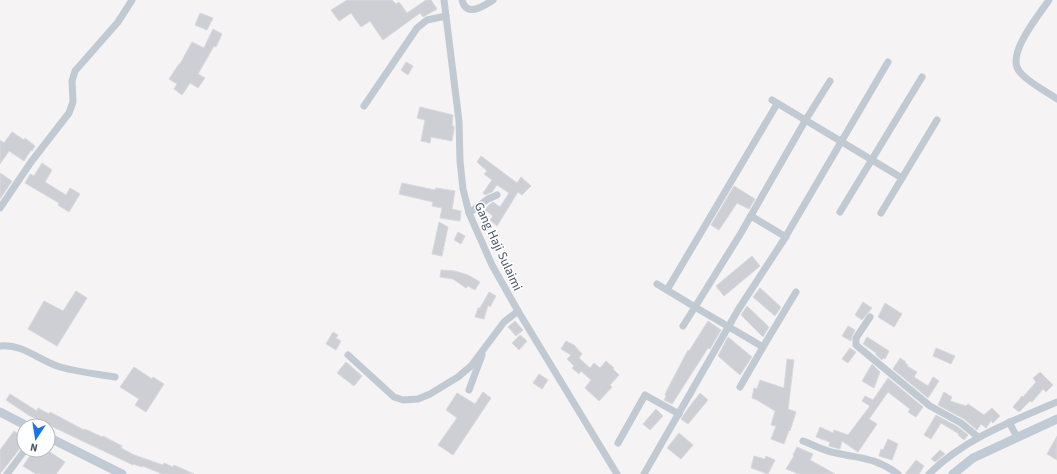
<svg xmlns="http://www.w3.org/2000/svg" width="1057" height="474" viewBox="0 0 1057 474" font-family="'Source Sans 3',sans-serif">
<rect width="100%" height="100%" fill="#f5f3f3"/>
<g fill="#cdcfd5" stroke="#d7d9de">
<polygon points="347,0 392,0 396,4 399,2 407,13 426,0 431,0 437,9 423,17 420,13 383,40 370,21 361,27 351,13 339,21 331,10"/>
<polygon points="200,13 213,18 207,30 195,25"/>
<polygon points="213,29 222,34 216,47 214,46 198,74 205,78 198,88 190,83 182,95 174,89 177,84 169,79 179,64 180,64 192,42 204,48"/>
<polygon points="406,62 413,66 408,75 401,70"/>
<polygon points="420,107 453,115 452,126 454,126 454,129 452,141 431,137 430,143 421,141 425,120 417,118"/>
<polygon points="12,132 24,140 25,138 35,146 32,151 31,150 24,161 9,151 0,164 0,140 4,143"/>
<polygon points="481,156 517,183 521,177 531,186 522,195 518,192 497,226 490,220 493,216 485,210 489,205 493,202 500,207 509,193 497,185 492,192 485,195 483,193 492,180 484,174 487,171 477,162"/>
<polygon points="42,163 52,170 45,182 66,195 70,188 80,194 69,212 58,205 59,203 25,183 30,174 34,176"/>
<polygon points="0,173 12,181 0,199"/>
<polygon points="402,183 435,190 436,188 455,191 452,209 461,211 460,221 440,218 442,208 432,206 433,202 399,194"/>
<polygon points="734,186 755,199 749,209 737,203 719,230 711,225"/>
<polygon points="439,222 448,227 442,256 432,254"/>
<polygon points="458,232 465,236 461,244 454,240"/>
<polygon points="752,256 760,266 724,296 716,286"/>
<polygon points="441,270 455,271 468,275 480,282 475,290 468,286 466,288 453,279 440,277"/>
<polygon points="760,288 781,307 775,316 753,297"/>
<polygon points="76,291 87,298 57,346 28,329 44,301 63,311"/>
<polygon points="489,292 496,296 490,307 488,305 484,319 475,317 478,308 480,308"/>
<polygon points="863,302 872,308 862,320 855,315"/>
<polygon points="885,303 902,314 894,327 878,317"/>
<polygon points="747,306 769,327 763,337 741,315"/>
<polygon points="515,321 523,330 516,336 508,327"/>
<polygon points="708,321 721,330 710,349 708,348 672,404 664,400 666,396 665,395 667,390 688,350 689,351"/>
<polygon points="848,326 855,330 852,336 851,341 842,336"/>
<polygon points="333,332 338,335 336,338 341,341 336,350 326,344"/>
<polygon points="520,335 527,341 519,350 512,343"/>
<polygon points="728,337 752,357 740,375 718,356"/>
<polygon points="867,337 889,351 885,359 883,358 882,360 876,355 876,353 863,344"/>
<polygon points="566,341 574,345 582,354 579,358 590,368 594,363 600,368 606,361 614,368 613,369 619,375 610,385 612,387 599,401 585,388 591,380 581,371 579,374 572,368 574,366 567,359 571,355 561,349"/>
<polygon points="850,348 856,352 848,363 842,359"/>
<polygon points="936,348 955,356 951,364 933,356"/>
<polygon points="900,358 906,362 905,363 908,365 907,366 917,372 914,377 928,386 933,377 939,381 928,398 893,369"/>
<polygon points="787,359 794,360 788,409 796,412 790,431 789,430 784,444 771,439 776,426 771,425 775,411 757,400 752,398 754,388 757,389 760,380 784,388"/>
<polygon points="346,362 362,376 354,386 337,373"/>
<polygon points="872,364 880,372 874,388 862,381"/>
<polygon points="134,367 152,379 153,377 164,384 146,412 135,405 139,399 120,387"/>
<polygon points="1040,372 1053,385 1046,392 1043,389 1032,402 1030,401 1019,412 1013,407 1022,396 1023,397 1036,382 1033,378"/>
<polygon points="539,374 548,380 542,389 533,383"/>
<polygon points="888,378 923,407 916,417 908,412 910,409 888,392 869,419 877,424 858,452 842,441 840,449 829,446 830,442 816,437 820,427 833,433 834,430 848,435 870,406 862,401 865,396 873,400"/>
<polygon points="483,392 491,398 453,455 438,445 457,418 446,410 457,393 475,404"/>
<polygon points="944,392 952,397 950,401 966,406 968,404 984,415 992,408 1000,416 993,423 991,421 986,428 981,424 977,430 964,419 938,405"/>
<polygon points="700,393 708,400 688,424 681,419 687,410"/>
<polygon points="10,394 37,411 38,408 49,414 50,412 84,430 85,429 102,437 103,436 122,446 121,448 134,455 163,465 164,463 173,467 174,465 194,474 162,474 143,466 142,467 133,464 133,465 30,416 6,400"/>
<polygon points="656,409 663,416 650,430 643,424"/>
<polygon points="936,415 958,427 968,435 964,440 958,435 959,434 941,423 931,439 924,435"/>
<polygon points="14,431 24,438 24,445 21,447 0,474 0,450"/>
<polygon points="679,433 693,445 681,459 667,448"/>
<polygon points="1057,436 1057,460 1047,454"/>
<polygon points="888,439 898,444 892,460 879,456 881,449 883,450"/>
<polygon points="797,447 813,454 810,460 835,474 799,474 786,469 794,456 793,455"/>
<polygon points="34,450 47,450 65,462 56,474 36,474 23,466"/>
<polygon points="940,450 945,454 935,462 931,459"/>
<polygon points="754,456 765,459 766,456 775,460 768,474 751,468"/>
<polygon points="916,460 924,466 919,474 905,474"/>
</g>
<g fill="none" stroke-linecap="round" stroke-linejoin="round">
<g stroke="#c1cad2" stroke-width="7">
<polyline points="444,0 459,121 460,161 463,189 469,213 492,265 518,311 617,474"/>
<path d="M462,0C466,18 484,6 493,0"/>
<path d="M1049,0C1039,15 1006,54 1019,71C1027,82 1046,91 1057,99"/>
<polyline points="772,100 902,178"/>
<polyline points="364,106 417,28 427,20 446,16"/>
<polyline points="0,208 31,162 69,113 73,102 72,81 75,71 118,22 132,0"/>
<polyline points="840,212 922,77"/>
<polyline points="469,213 488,199 497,195"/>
<polyline points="881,213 937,120"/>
<polyline points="751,216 786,237"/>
<polyline points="657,284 695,307 741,233 805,121 830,81"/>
<polyline points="667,290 777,104"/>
<polyline points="870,317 856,338 856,345 930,406 961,423 978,437"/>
<polyline points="683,326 695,307 763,347 740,387"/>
<path d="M0,346C22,343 40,361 60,367C78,372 97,374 115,377"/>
<polyline points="763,347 796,292"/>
<polyline points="348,355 394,397 403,400 418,399 430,394 458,377 471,366 504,322 518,311"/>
<polyline points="469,390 482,355"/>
<polyline points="1009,422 1017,437"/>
<path d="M803,441C814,445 824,451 836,453C862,459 874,457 898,474"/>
<polyline points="618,443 645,395 679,414"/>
<polyline points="7,474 25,450"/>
<polyline points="644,474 738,310 783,241 888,62"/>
<path d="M929,474C964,439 1012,421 1057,402"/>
</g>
<g stroke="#c1cbd6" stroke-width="9">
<polyline points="0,412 27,426"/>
<polyline points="48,437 122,474"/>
<polyline points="953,474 973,458 1057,419"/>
</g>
</g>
<g text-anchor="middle" stroke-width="3" stroke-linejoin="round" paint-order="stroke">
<g font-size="13" fill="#4a5661" stroke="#fff">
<text transform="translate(499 246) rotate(65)" y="5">Gang Haji Sulaimi</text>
</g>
</g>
<g transform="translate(36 438) rotate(192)"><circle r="19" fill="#ffffff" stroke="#b7bbc0"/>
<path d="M0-3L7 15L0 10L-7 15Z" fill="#1a73e8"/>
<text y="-6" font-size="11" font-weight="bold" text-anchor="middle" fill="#4a5661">N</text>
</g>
</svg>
